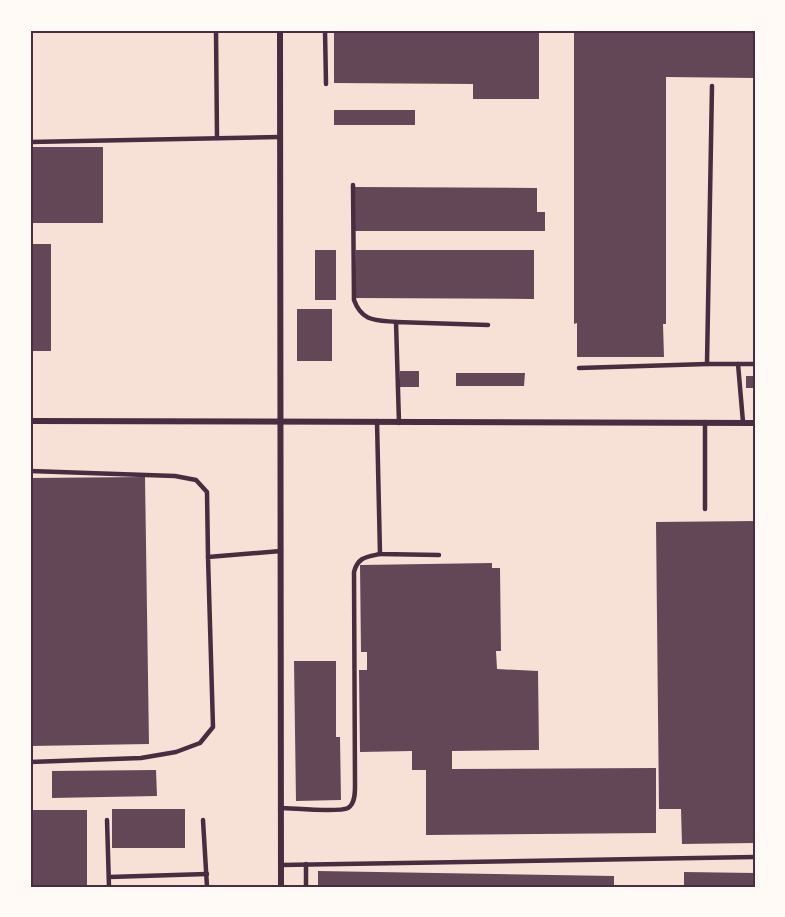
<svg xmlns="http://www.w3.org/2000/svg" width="785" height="917" viewBox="0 0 785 917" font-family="'Source Sans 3',sans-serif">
<rect width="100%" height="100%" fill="#f7e1d7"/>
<g fill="#644757">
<polygon points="334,30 539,30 539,99 473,99 473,84 334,83"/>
<polygon points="574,30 755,30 755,78 666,77 666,324 663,324 664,357 577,357 577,323 574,324"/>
<rect x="334" y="110" width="81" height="15"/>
<rect x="30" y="147" width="73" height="76"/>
<polygon points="355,187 537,188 537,212 545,212 545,231 355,231"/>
<rect x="30" y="244" width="21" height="107"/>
<rect x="315" y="250" width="21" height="50"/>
<polygon points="356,250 534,250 534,299 356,298"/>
<rect x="297" y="309" width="35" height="52"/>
<rect x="400" y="371" width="19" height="16"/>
<polygon points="456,373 525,373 524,386 456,386"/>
<rect x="746" y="376" width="9" height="12"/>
<polygon points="145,477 149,744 30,746 30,478"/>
<polygon points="755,521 755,843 682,844 681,809 659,809 656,522"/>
<polygon points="492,563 492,568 500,568 501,651 496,651 497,669 538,671 539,750 452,751 452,769 656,768 656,833 426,835 426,770 412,770 412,751 360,752 359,670 367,670 367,652 361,652 360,565"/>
<polygon points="294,661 336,661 336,737 340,737 341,800 296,801"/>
<polygon points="156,770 157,796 52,798 52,771"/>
<rect x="112" y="809" width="73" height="39"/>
<rect x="30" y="810" width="57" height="77"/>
<polygon points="318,871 614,876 614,887 318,887"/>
<polygon points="684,872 755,873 755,887 684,887"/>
</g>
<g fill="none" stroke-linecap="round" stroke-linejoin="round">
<g stroke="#4a2c40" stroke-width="4.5">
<polyline points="216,30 217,138"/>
<polyline points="325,30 326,84"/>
<polyline points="712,86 707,364 755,364"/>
<polyline points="30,142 280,137"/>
<path d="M353,185L354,300C362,322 376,320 396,322"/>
<polyline points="738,364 743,422"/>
<polyline points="579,368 707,364"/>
<polyline points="377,421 380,554 439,555"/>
<polyline points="705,422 705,509"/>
<polyline points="399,423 396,322 488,325"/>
<polyline points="30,471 175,476 196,480 207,492 208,557"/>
<polyline points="30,762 141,758 176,752 200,743 213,727 208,557 281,551"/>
<path d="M280,808C293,808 338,813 348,808C355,804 355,793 355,786L354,572C358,557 366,557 380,554"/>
<polyline points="107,820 109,887"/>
<polyline points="203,820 207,887"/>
<polyline points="281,865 755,857"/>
<polyline points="109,877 207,874"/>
<polyline points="306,887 306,864"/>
</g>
<g stroke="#4a2c40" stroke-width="6">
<polyline points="280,30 281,887"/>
<polyline points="30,421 755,423"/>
</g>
</g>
<rect width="785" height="917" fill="none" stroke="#fffaf5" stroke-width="63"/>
<rect x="32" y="32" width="722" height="854" fill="none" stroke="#4a2c40" stroke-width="2"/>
</svg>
